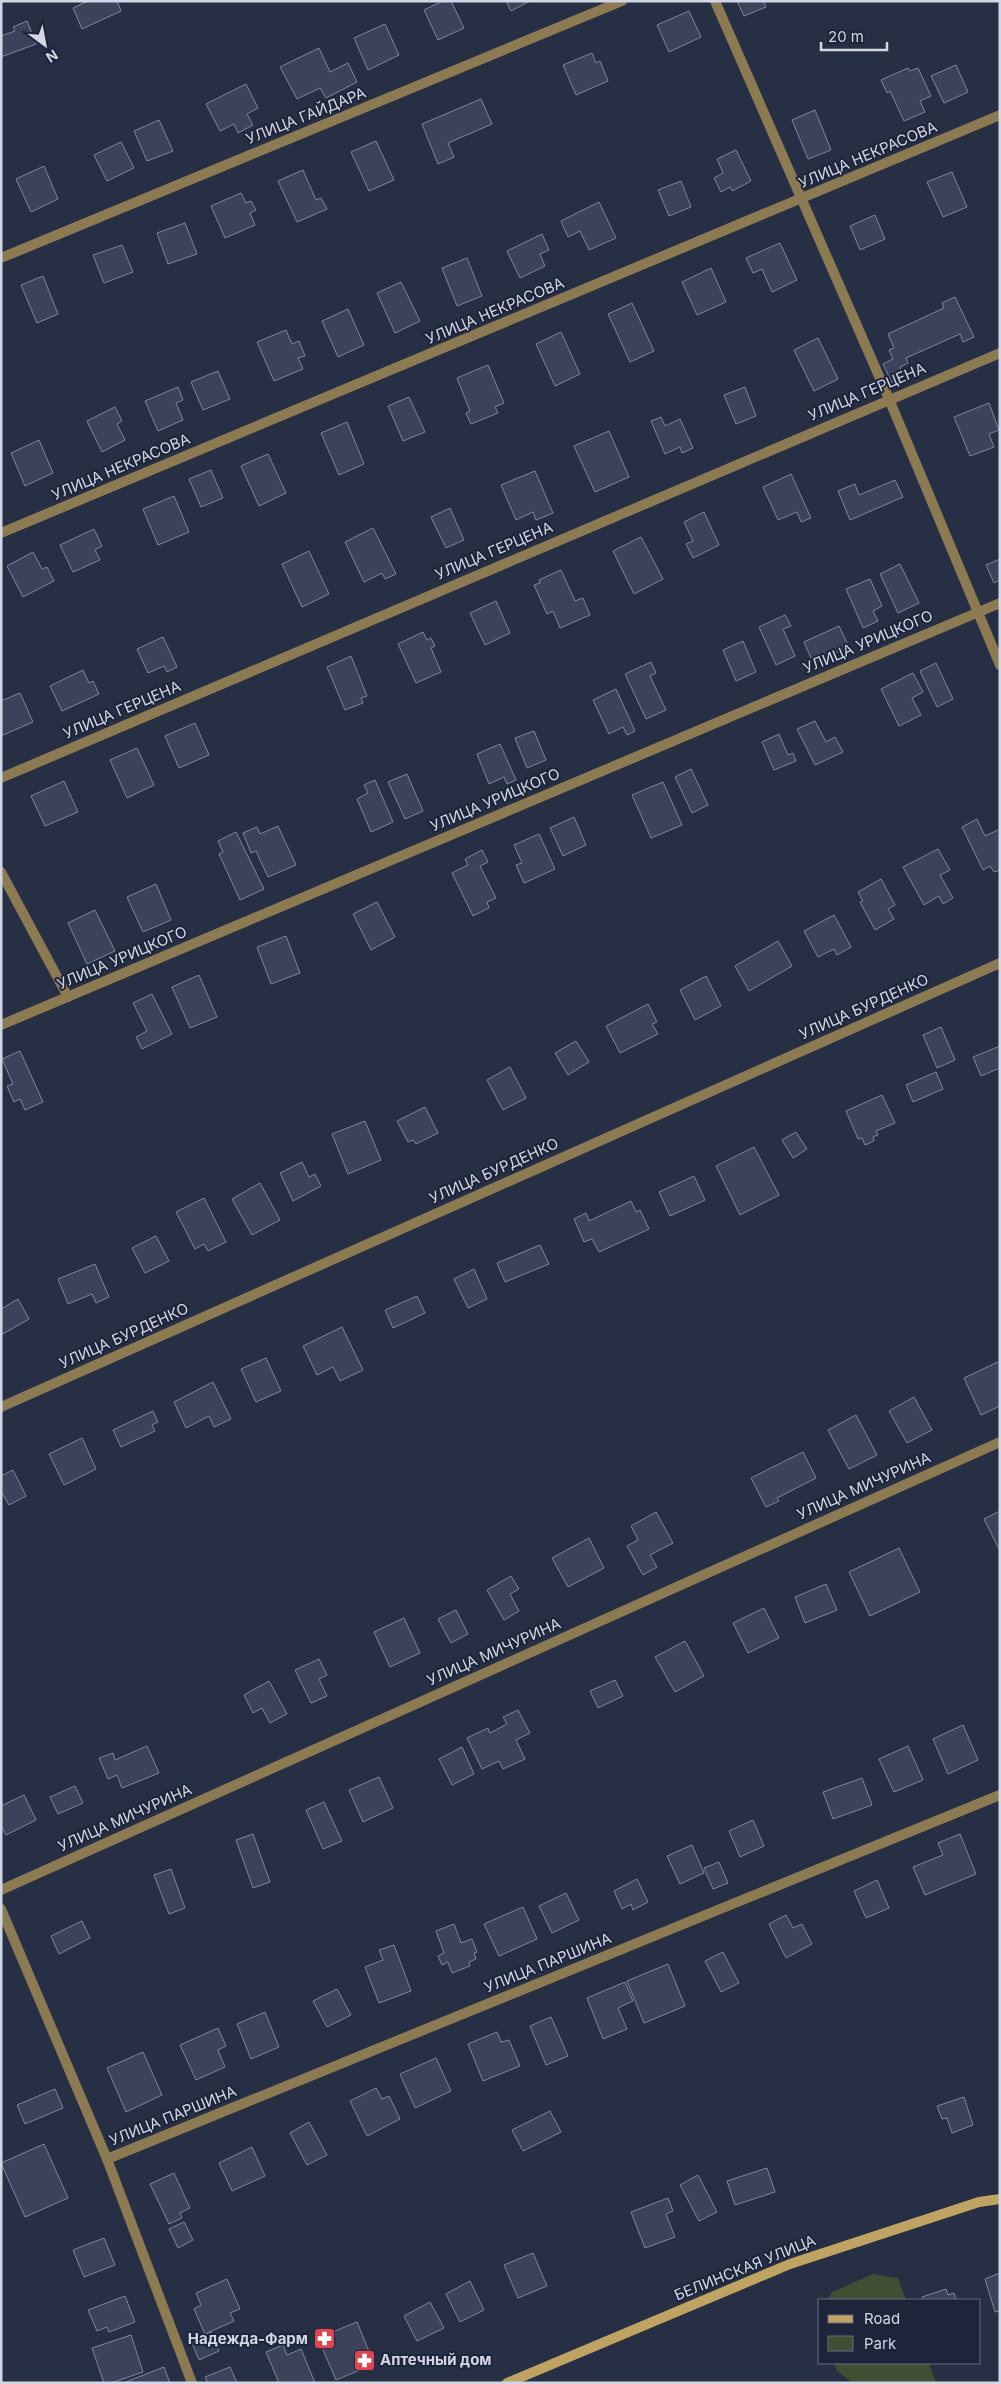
<svg xmlns="http://www.w3.org/2000/svg" width="1001" height="2384" viewBox="0 0 1001 2384" font-family="Inter,sans-serif">
<rect width="100%" height="100%" fill="#272f44"/>
<g fill="#3f4f34">
<polygon points="873,2274 898,2278 906,2300 827,2300 832,2292"/>
<polygon points="834,2363 929,2363 936,2383 853,2383 837,2371"/>
</g>
<g fill="#3b435a" stroke="#7e87a1">
<polygon points="88,1 117,1 121,11 82,29 73,8"/>
<polygon points="443,1 451,1 464,28 438,40 424,10"/>
<polygon points="506,1 530,1 511,11"/>
<polygon points="737,1 763,1 766,7 744,16"/>
<polygon points="689,11 701,37 669,52 657,25"/>
<polygon points="27,21 36,44 1,57 1,36 15,31 13,27"/>
<polygon points="385,24 399,55 368,70 354,38"/>
<polygon points="319,48 330,72 348,63 357,82 326,98 320,88 297,99 280,67"/>
<polygon points="592,53 596,63 600,61 608,81 576,95 563,65"/>
<polygon points="956,65 968,92 944,103 931,76"/>
<polygon points="908,68 910,71 918,68 931,96 920,101 925,112 904,121 890,91 887,93 881,80"/>
<polygon points="246,84 258,108 247,114 253,125 238,133 234,124 220,131 206,104"/>
<polygon points="481,99 492,124 448,143 454,157 438,164 422,124"/>
<polygon points="815,110 831,150 808,159 792,120"/>
<polygon points="159,120 173,151 147,161 134,131"/>
<polygon points="376,141 394,180 369,191 351,152"/>
<polygon points="121,142 134,168 107,181 94,155"/>
<polygon points="736,150 751,181 732,191 730,187 721,192 714,178 723,173 717,159"/>
<polygon points="44,166 58,199 31,212 16,179"/>
<polygon points="303,170 316,200 321,198 327,209 297,222 278,181"/>
<polygon points="952,172 967,207 943,217 927,182"/>
<polygon points="681,181 691,207 669,216 658,190"/>
<polygon points="241,193 246,203 251,201 256,210 250,213 255,225 225,238 211,206"/>
<polygon points="599,202 616,238 589,250 580,231 568,237 561,221"/>
<polygon points="875,215 885,239 860,250 850,226"/>
<polygon points="185,223 197,254 168,264 157,233"/>
<polygon points="542,234 549,250 540,254 545,266 520,278 507,251"/>
<polygon points="780,243 797,280 772,292 762,269 753,273 746,258"/>
<polygon points="122,245 133,272 104,283 93,255"/>
<polygon points="467,258 482,296 457,306 442,268"/>
<polygon points="711,268 726,302 697,315 682,282"/>
<polygon points="43,276 58,314 37,323 21,285"/>
<polygon points="401,282 420,321 395,333 377,293"/>
<polygon points="955,297 974,337 963,342 960,334 906,358 908,363 900,367 905,377 892,383 883,364 893,359 889,350 894,348 888,334 944,308 942,303"/>
<polygon points="632,303 654,351 630,362 608,314"/>
<polygon points="348,309 364,345 338,357 322,321"/>
<polygon points="286,330 292,344 299,341 305,356 298,358 303,369 274,381 257,342"/>
<polygon points="561,332 580,374 555,386 536,344"/>
<polygon points="818,338 838,379 814,391 794,350"/>
<polygon points="488,365 504,403 495,407 498,413 471,424 466,413 470,411 457,378"/>
<polygon points="218,371 230,399 203,410 191,382"/>
<polygon points="178,387 183,400 176,403 183,420 158,431 145,401"/>
<polygon points="745,387 756,416 736,424 724,395"/>
<polygon points="409,397 425,432 403,441 388,406"/>
<polygon points="989,403 999,430 989,434 994,447 970,456 954,417"/>
<polygon points="115,407 122,421 117,424 125,440 102,452 87,421"/>
<polygon points="661,417 665,426 680,419 693,448 682,453 680,447 665,454 651,421"/>
<polygon points="347,422 364,464 339,475 321,433"/>
<polygon points="609,431 629,477 595,492 574,446"/>
<polygon points="39,440 53,473 25,486 11,453"/>
<polygon points="268,454 286,493 259,506 241,466"/>
<polygon points="211,470 223,498 201,507 189,479"/>
<polygon points="535,471 553,513 536,520 533,512 516,520 501,485"/>
<polygon points="791,474 811,518 801,522 797,512 778,520 763,487"/>
<polygon points="895,480 903,497 850,520 838,491 855,484 859,495"/>
<polygon points="174,496 189,532 158,545 143,509"/>
<polygon points="450,508 464,540 446,548 431,517"/>
<polygon points="704,512 719,545 693,558 686,544 693,541 684,522"/>
<polygon points="373,528 396,574 385,579 382,573 364,582 345,542"/>
<polygon points="94,529 102,546 95,550 100,560 73,572 60,545"/>
<polygon points="641,537 663,579 634,594 613,551"/>
<polygon points="309,551 329,594 302,607 282,564"/>
<polygon points="33,552 42,569 47,567 54,581 23,597 7,566"/>
<polygon points="1000,559 1000,580 994,583 986,565"/>
<polygon points="900,564 919,603 898,613 880,574"/>
<polygon points="561,570 575,601 583,598 590,615 560,628 553,611 547,614 534,585 540,583 539,580"/>
<polygon points="870,579 882,606 873,611 878,621 863,628 846,589"/>
<polygon points="496,601 510,633 485,645 470,613"/>
<polygon points="785,615 791,626 783,629 795,656 776,665 759,627"/>
<polygon points="839,626 849,647 813,663 804,642"/>
<polygon points="423,632 427,640 431,638 435,646 431,648 441,672 416,683 398,644"/>
<polygon points="163,637 177,667 167,672 164,666 148,673 137,649"/>
<polygon points="743,641 756,672 736,681 723,650"/>
<polygon points="351,656 367,696 361,698 363,703 345,710 327,667"/>
<polygon points="651,662 656,673 650,676 666,710 646,719 625,674"/>
<polygon points="936,663 953,699 937,707 920,671"/>
<polygon points="83,670 89,683 93,681 99,694 62,711 50,686"/>
<polygon points="913,673 923,692 912,698 921,715 899,726 881,689"/>
<polygon points="616,689 635,731 627,735 623,727 609,734 593,700"/>
<polygon points="20,693 33,722 1,736 1,701"/>
<polygon points="815,721 826,742 835,737 843,752 815,765 797,729"/>
<polygon points="195,723 209,755 179,768 165,736"/>
<polygon points="534,731 546,760 527,768 515,738"/>
<polygon points="779,734 788,755 793,753 796,761 774,770 762,742"/>
<polygon points="500,744 516,780 507,784 504,777 489,784 477,754"/>
<polygon points="137,748 154,785 127,798 110,760"/>
<polygon points="691,769 708,805 692,813 675,777"/>
<polygon points="407,774 423,811 405,819 388,782"/>
<polygon points="375,780 393,822 371,832 357,799 368,793 364,785"/>
<polygon points="64,781 78,812 45,826 31,796"/>
<polygon points="663,782 682,825 651,838 632,795"/>
<polygon points="574,817 586,845 563,856 550,828"/>
<polygon points="977,819 985,836 1000,829 1000,870 994,872 990,866 983,870 962,827"/>
<polygon points="278,826 296,865 268,877 256,851 251,853 243,833 257,827 260,834"/>
<polygon points="236,832 264,889 240,900 219,854 223,852 218,841"/>
<polygon points="539,834 555,869 524,883 516,865 522,863 514,845"/>
<polygon points="938,849 950,870 940,875 953,898 943,904 939,896 924,905 903,867"/>
<polygon points="482,850 488,862 480,866 496,898 487,902 489,908 473,916 452,873 468,865 465,859"/>
<polygon points="881,879 895,905 888,909 894,919 875,930 860,902 863,901 858,892"/>
<polygon points="156,884 171,920 143,932 127,897"/>
<polygon points="377,902 395,937 371,950 353,914"/>
<polygon points="95,910 115,951 87,964 68,923"/>
<polygon points="834,915 851,947 837,955 834,949 818,957 804,931"/>
<polygon points="286,936 300,973 271,984 257,947"/>
<polygon points="778,941 792,966 749,991 735,966"/>
<polygon points="199,975 217,1017 190,1028 172,987"/>
<polygon points="706,976 721,1006 695,1020 680,990"/>
<polygon points="152,994 172,1034 142,1049 136,1037 147,1031 133,1003"/>
<polygon points="648,1004 657,1022 652,1024 658,1034 620,1053 606,1026"/>
<polygon points="941,1027 955,1060 937,1068 923,1035"/>
<polygon points="576,1041 589,1062 568,1075 555,1053"/>
<polygon points="1000,1046 1000,1068 981,1076 973,1057"/>
<polygon points="20,1051 43,1102 25,1110 20,1099 14,1102 7,1086 13,1084 2,1059"/>
<polygon points="510,1067 526,1098 503,1110 487,1080"/>
<polygon points="936,1072 943,1089 913,1102 906,1085"/>
<polygon points="882,1095 895,1123 876,1131 878,1135 873,1137 874,1141 865,1145 862,1138 858,1139 846,1111"/>
<polygon points="425,1107 438,1133 416,1144 413,1140 408,1142 397,1121"/>
<polygon points="365,1121 381,1160 348,1174 332,1134"/>
<polygon points="796,1132 807,1149 793,1158 782,1140"/>
<polygon points="754,1147 779,1195 740,1215 716,1166"/>
<polygon points="302,1162 309,1177 315,1174 321,1186 293,1201 280,1173"/>
<polygon points="694,1176 705,1200 670,1216 659,1192"/>
<polygon points="260,1183 280,1220 252,1235 232,1199"/>
<polygon points="204,1198 226,1242 208,1251 204,1244 195,1249 176,1212"/>
<polygon points="631,1201 636,1212 640,1210 649,1229 599,1252 592,1239 584,1242 574,1219 586,1213 589,1221"/>
<polygon points="156,1236 169,1261 145,1273 132,1248"/>
<polygon points="540,1245 549,1264 505,1282 497,1263"/>
<polygon points="95,1264 109,1297 96,1303 92,1294 68,1304 58,1279"/>
<polygon points="474,1269 487,1299 468,1308 454,1279"/>
<polygon points="417,1296 425,1313 393,1328 385,1310"/>
<polygon points="18,1299 29,1319 1,1335 1,1309"/>
<polygon points="342,1327 363,1370 340,1381 333,1367 317,1375 303,1346"/>
<polygon points="266,1358 281,1391 256,1402 241,1369"/>
<polygon points="1000,1361 1000,1406 981,1415 964,1378"/>
<polygon points="213,1382 231,1419 214,1427 209,1416 186,1428 174,1402"/>
<polygon points="914,1397 932,1430 907,1443 889,1411"/>
<polygon points="153,1411 158,1422 152,1425 155,1431 121,1447 113,1430"/>
<polygon points="856,1415 877,1455 849,1469 828,1430"/>
<polygon points="82,1438 96,1469 64,1485 49,1454"/>
<polygon points="803,1452 816,1478 777,1498 779,1501 766,1507 751,1478"/>
<polygon points="13,1470 26,1496 9,1505 1,1491 1,1476"/>
<polygon points="1000,1511 1000,1551 984,1519"/>
<polygon points="656,1512 673,1543 650,1555 657,1567 643,1575 627,1546 638,1540 631,1526"/>
<polygon points="589,1538 604,1568 568,1587 552,1558"/>
<polygon points="899,1548 920,1592 870,1616 849,1572"/>
<polygon points="511,1576 519,1589 510,1594 519,1611 504,1620 487,1590"/>
<polygon points="826,1584 837,1610 805,1623 795,1597"/>
<polygon points="764,1608 779,1638 748,1653 733,1623"/>
<polygon points="456,1610 468,1634 451,1643 438,1619"/>
<polygon points="404,1618 420,1653 390,1667 374,1632"/>
<polygon points="685,1641 704,1676 675,1692 655,1657"/>
<polygon points="319,1659 327,1675 319,1679 327,1696 311,1703 295,1670"/>
<polygon points="615,1680 623,1696 598,1708 590,1691"/>
<polygon points="269,1681 287,1714 270,1723 262,1708 253,1713 244,1695"/>
<polygon points="518,1710 530,1733 516,1740 525,1759 503,1769 499,1761 482,1769 467,1738 488,1728 490,1733 507,1724 503,1717"/>
<polygon points="963,1725 978,1760 948,1774 933,1739"/>
<polygon points="147,1746 159,1773 122,1788 117,1775 108,1779 99,1758 113,1753 115,1760"/>
<polygon points="908,1746 923,1780 894,1792 879,1759"/>
<polygon points="462,1747 474,1774 452,1785 439,1759"/>
<polygon points="379,1777 393,1808 363,1822 349,1790"/>
<polygon points="862,1778 872,1805 833,1819 823,1792"/>
<polygon points="75,1786 83,1803 58,1814 50,1797"/>
<polygon points="24,1795 36,1820 6,1835 1,1825 1,1806"/>
<polygon points="324,1802 342,1841 323,1849 306,1810"/>
<polygon points="753,1820 764,1846 740,1857 729,1831"/>
<polygon points="253,1834 270,1882 253,1888 236,1840"/>
<polygon points="960,1834 976,1874 925,1895 913,1867 943,1855 938,1843"/>
<polygon points="692,1845 704,1873 680,1884 667,1856"/>
<polygon points="719,1862 728,1883 713,1889 704,1868"/>
<polygon points="171,1869 185,1908 169,1914 154,1875"/>
<polygon points="637,1879 648,1902 633,1910 631,1904 622,1909 614,1891"/>
<polygon points="877,1880 889,1908 866,1918 854,1891"/>
<polygon points="566,1893 579,1920 552,1933 539,1906"/>
<polygon points="523,1907 537,1939 499,1956 484,1924"/>
<polygon points="786,1915 793,1928 802,1924 812,1944 786,1958 769,1924"/>
<polygon points="82,1921 90,1938 59,1954 51,1936"/>
<polygon points="454,1924 461,1943 472,1939 477,1952 474,1953 476,1959 469,1962 470,1966 452,1973 448,1962 442,1965 438,1956 444,1953 436,1931"/>
<polygon points="394,1945 411,1991 379,2003 365,1967 383,1960 379,1950"/>
<polygon points="723,1952 739,1983 721,1992 705,1961"/>
<polygon points="668,1964 685,2006 644,2023 627,1981"/>
<polygon points="625,1982 633,2001 618,2008 627,2029 603,2039 587,1998"/>
<polygon points="337,1989 351,2015 327,2027 313,2001"/>
<polygon points="265,2012 279,2047 251,2059 237,2024"/>
<polygon points="551,2017 568,2056 546,2065 530,2026"/>
<polygon points="218,2028 226,2046 218,2050 225,2067 196,2080 180,2045"/>
<polygon points="497,2032 501,2042 509,2040 520,2066 483,2081 468,2044"/>
<polygon points="143,2052 162,2095 126,2112 107,2068"/>
<polygon points="436,2058 451,2091 415,2108 400,2074"/>
<polygon points="376,2088 382,2099 389,2096 400,2119 367,2136 350,2101"/>
<polygon points="55,2089 63,2108 25,2124 17,2105"/>
<polygon points="964,2097 973,2125 952,2133 947,2118 942,2119 937,2106"/>
<polygon points="550,2111 561,2132 523,2151 512,2130"/>
<polygon points="309,2122 327,2155 307,2165 290,2133"/>
<polygon points="44,2144 68,2198 25,2217 1,2163"/>
<polygon points="252,2147 265,2176 232,2191 219,2163"/>
<polygon points="767,2168 775,2192 735,2205 727,2181"/>
<polygon points="174,2173 190,2208 180,2213 182,2218 169,2224 150,2184"/>
<polygon points="698,2175 717,2212 699,2221 680,2185"/>
<polygon points="668,2198 673,2211 666,2214 675,2237 645,2248 631,2212"/>
<polygon points="184,2222 193,2240 178,2248 169,2229"/>
<polygon points="104,2238 115,2265 84,2277 73,2250"/>
<polygon points="533,2253 547,2286 518,2298 504,2265"/>
<polygon points="1000,2273 1000,2311 995,2312 985,2279"/>
<polygon points="227,2279 240,2309 230,2313 234,2321 205,2334 194,2309 201,2305 196,2293"/>
<polygon points="470,2281 484,2310 460,2322 446,2294"/>
<polygon points="946,2289 948,2295 954,2293 956,2300 923,2300 922,2297"/>
<polygon points="125,2296 135,2322 109,2332 107,2327 97,2331 88,2310"/>
<polygon points="430,2302 444,2328 417,2341 404,2316"/>
<polygon points="357,2322 374,2364 336,2380 318,2338"/>
<polygon points="211,2332 219,2351 199,2360 191,2341"/>
<polygon points="131,2335 143,2372 111,2383 104,2383 92,2348"/>
<polygon points="283,2345 287,2355 301,2349 315,2383 279,2383 266,2352"/>
<polygon points="164,2367 170,2383 123,2383"/>
<polygon points="230,2367 237,2383 208,2383 205,2377"/>
</g>
<g fill="none" stroke-linecap="round" stroke-linejoin="round">
<g stroke="#8b7a52" stroke-width="10">
<polyline points="715,1 889,399 1000,665"/>
<polyline points="1,258 622,1"/>
<polyline points="1,533 1000,115"/>
<polyline points="1,778 1000,353"/>
<polyline points="1,872 68,997"/>
<polyline points="1,1025 1000,603"/>
<polyline points="1,1407 1000,963"/>
<polyline points="1,1890 1000,1442"/>
<polyline points="1,1909 107,2159 192,2383"/>
<polyline points="107,2159 1000,1795"/>
</g>
<polyline stroke="#bfa363" stroke-width="10" points="507,2383 790,2264 979,2202 1000,2199"/>
</g>
<defs>
<symbol id="pharmacy-square" viewBox="-11 -11 22 22"><rect x="-9" y="-9" width="18" height="18" rx="4" fill="#e0444e" stroke="#1e253a"/><path d="M-2-6h4v4h4v4h-4v4h-4v-4h-4v-4h4Z" fill="#fff"/></symbol>
</defs>
<g fill-rule="evenodd">
<use href="#pharmacy-square" x="312" y="2326" width="25" height="25"/>
<use href="#pharmacy-square" x="352" y="2348" width="25" height="25"/>
</g>
<g text-anchor="middle" stroke-width="4" stroke-linejoin="round" paint-order="stroke">
<g font-size="15" fill="#d2d7e5" stroke="#1e253a">
<text transform="translate(306 116) rotate(-22)" y="5">УЛИЦА ГАЙДАРА</text>
<text transform="translate(868 155) rotate(-23)" y="5">УЛИЦА НЕКРАСОВА</text>
<text transform="translate(495 311) rotate(-23)" y="5">УЛИЦА НЕКРАСОВА</text>
<text transform="translate(867 392) rotate(-23)" y="5">УЛИЦА ГЕРЦЕНА</text>
<text transform="translate(121 467) rotate(-23)" y="5">УЛИЦА НЕКРАСОВА</text>
<text transform="translate(494 551) rotate(-23)" y="5">УЛИЦА ГЕРЦЕНА</text>
<text transform="translate(868 642) rotate(-23)" y="5">УЛИЦА УРИЦКОГО</text>
<text transform="translate(122 710) rotate(-23)" y="5">УЛИЦА ГЕРЦЕНА</text>
<text transform="translate(495 800) rotate(-23)" y="5">УЛИЦА УРИЦКОГО</text>
<text transform="translate(122 958) rotate(-23)" y="5">УЛИЦА УРИЦКОГО</text>
<text transform="translate(864 1007) rotate(-24)" y="5">УЛИЦА БУРДЕНКО</text>
<text transform="translate(494 1171) rotate(-24)" y="5">УЛИЦА БУРДЕНКО</text>
<text transform="translate(124 1336) rotate(-24)" y="5">УЛИЦА БУРДЕНКО</text>
<text transform="translate(864 1486) rotate(-24)" y="5">УЛИЦА МИЧУРИНА</text>
<text transform="translate(494 1652) rotate(-24)" y="5">УЛИЦА МИЧУРИНА</text>
<text transform="translate(125 1818) rotate(-24)" y="5">УЛИЦА МИЧУРИНА</text>
<text transform="translate(548 1963) rotate(-22)" y="5">УЛИЦА ПАРШИНА</text>
<text transform="translate(173 2116) rotate(-22)" y="5">УЛИЦА ПАРШИНА</text>
<text transform="translate(745 2268) rotate(-22)" y="5">БЕЛИНСКАЯ УЛИЦА</text>
</g>
<g font-size="15" font-weight="bold" fill="#d2d7e5" stroke="#1e253a" text-anchor="end">
<text x="308" y="2344">Надежда-Фарм</text>
<text x="380" y="2365" text-anchor="start">Аптечный дом</text>
</g>
</g>
<rect width="1001" height="2384" fill="none" stroke="#d2d7e5" stroke-width="5"/>
<rect x="818" y="2299" width="162" height="65" fill="#1e253a" stroke="#666c7e"/>
<rect x="828" y="2315" width="25" height="8" fill="#bfa363" stroke="#666c7e"/>
<text x="864" y="2324" font-size="15" fill="#d2d7e5">Road</text>
<rect x="828" y="2336" width="25" height="15" fill="#3f4f34" stroke="#666c7e"/>
<text x="864" y="2349" font-size="15" fill="#d2d7e5">Park</text>
<g transform="translate(45 45) rotate(148)" stroke="#1e253a" stroke-width="4" paint-order="stroke">
<path d="M0-4L9 19L0 12L-9 19Z" fill="#d2d7e5"/>
<text y="-8" font-size="14" font-weight="bold" text-anchor="middle" fill="#d2d7e5">N</text>
</g>
<path d="M821 42v8h66v-8" fill="none" stroke="#d2d7e5" stroke-width="2.5"/>
<text x="828" y="42" font-size="15" fill="#d2d7e5" stroke="#1e253a" stroke-width="4" paint-order="stroke">20 m</text>
</svg>
